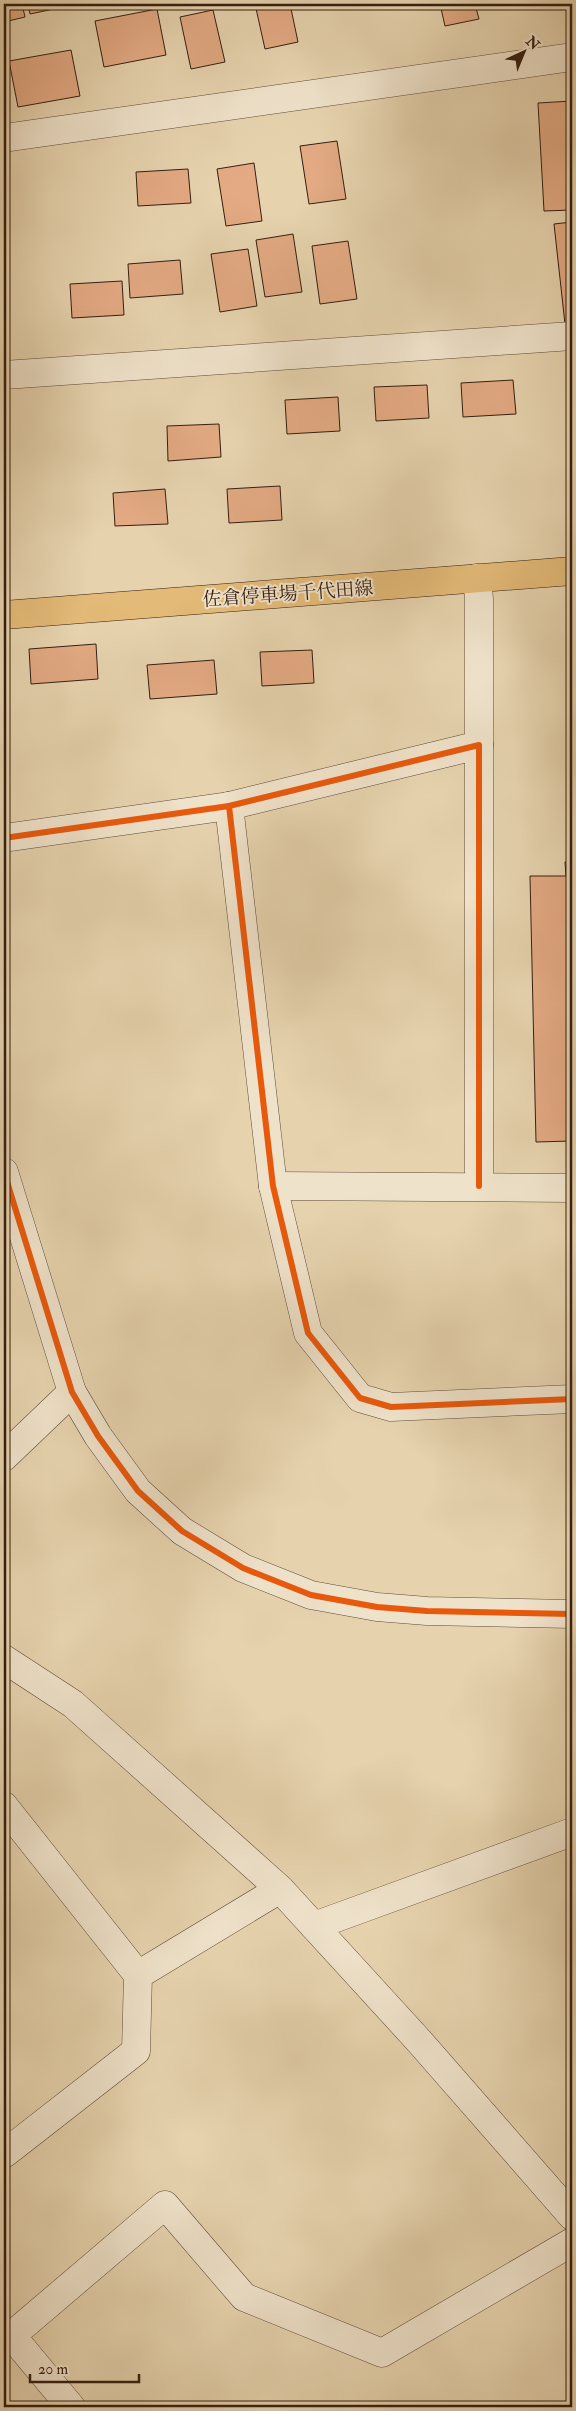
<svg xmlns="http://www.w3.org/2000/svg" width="576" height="2411" viewBox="0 0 576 2411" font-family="'IM FELL Double Pica','Noto Serif JP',serif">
<rect width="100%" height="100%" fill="#e6d3ae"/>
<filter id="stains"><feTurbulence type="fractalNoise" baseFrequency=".004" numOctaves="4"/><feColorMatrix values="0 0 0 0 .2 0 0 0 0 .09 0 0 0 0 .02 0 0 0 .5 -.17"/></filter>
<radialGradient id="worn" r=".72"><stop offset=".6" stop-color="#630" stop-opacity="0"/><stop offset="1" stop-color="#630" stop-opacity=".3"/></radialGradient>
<g fill="#e3aa83" stroke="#351e10">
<polygon points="4,4 22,4 25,17 4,22"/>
<polygon points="28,4 62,4 63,7 30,14"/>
<polygon points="255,4 290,4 298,42 265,49"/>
<polygon points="440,4 475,4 479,19 445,26"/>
<polygon points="157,9 166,55 104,67 95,21"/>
<polygon points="213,10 225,62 191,69 180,17"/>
<polygon points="71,50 80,96 18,107 9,61"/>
<polygon points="572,101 572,210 544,211 538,103"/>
<polygon points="337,141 346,199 309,204 300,146"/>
<polygon points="254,163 262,221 226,226 217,169"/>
<polygon points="188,169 191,203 138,206 136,172"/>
<polygon points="572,222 572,323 565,324 554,224"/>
<polygon points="293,234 302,292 265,297 256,240"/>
<polygon points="348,241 357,299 320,304 312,246"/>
<polygon points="248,249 257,306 220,312 211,254"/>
<polygon points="180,260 183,294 130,298 128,264"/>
<polygon points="122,281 124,315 72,318 70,284"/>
<polygon points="513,380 516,414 463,417 461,383"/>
<polygon points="427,385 429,418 376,421 374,387"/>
<polygon points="338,397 340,431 287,434 285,400"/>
<polygon points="219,424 221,457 168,461 167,426"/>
<polygon points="280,486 282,520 229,523 227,489"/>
<polygon points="165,489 168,524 115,526 113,493"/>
<polygon points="96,644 98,679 31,684 29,649"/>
<polygon points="312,650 314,683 262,686 260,652"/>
<polygon points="214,660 217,694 150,699 147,665"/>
<polygon points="565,862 572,862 572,1141 536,1142 530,876 566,876"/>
</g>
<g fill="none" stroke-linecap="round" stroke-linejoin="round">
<defs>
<g id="minor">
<polyline points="4,138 572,57"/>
<polyline points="4,375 572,336"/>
<polyline points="477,578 479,599 479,745"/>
<polyline points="229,806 273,1186 308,1333 360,1398 391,1407 572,1399"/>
<polyline points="4,838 229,806 479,745 479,1186"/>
<polyline points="4,1172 72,1392 98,1436 138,1491 182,1531 243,1568 311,1595 377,1607 427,1611 572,1614"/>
<polyline points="273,1186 572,1188"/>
<polyline points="4,1457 72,1392"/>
<polyline points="4,1659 73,1704 280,1889 419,2041 572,2216"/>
<polyline points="4,1806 138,1975 136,2051 4,2154"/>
<polyline points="314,1926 572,1832"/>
<polyline points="138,1975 280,1889"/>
<polyline points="11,2335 71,2407"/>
<polyline points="4,2342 165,2205 244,2297 382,2353 572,2242"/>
</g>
<polyline id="major" points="4,615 572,571"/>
</defs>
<use href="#minor" stroke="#614b38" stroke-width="29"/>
<use href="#major" stroke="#351e10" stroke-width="29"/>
<use href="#minor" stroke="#efe2ca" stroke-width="28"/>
<use href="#major" stroke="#e3ba77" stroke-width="28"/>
<defs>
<g id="cycleway">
<polyline points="229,806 273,1186 308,1333 360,1398 391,1407 572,1399"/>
<polyline points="4,838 229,806 479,745 479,1186"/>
<polyline points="4,1172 72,1392 98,1436 138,1491 182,1531 243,1568 311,1595 377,1607 427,1611 572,1614"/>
</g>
</defs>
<use href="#cycleway" stroke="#efe2ca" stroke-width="9"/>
<use href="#cycleway" stroke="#e8590c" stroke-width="6"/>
</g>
<g text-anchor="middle" stroke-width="4" stroke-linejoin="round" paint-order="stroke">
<g font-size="19" fill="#351e10" stroke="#efe2ca">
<text transform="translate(288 593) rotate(-4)" y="7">佐倉停車場千代田線</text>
</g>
</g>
<rect width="576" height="2411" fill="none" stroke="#e6d3ae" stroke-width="20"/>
<rect x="5" y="5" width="566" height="2401" fill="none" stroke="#351e10" stroke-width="2.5"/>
<rect x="10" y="10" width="556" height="2391" fill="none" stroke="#351e10"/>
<g transform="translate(524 52) rotate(44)" stroke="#efe2ca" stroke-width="4" paint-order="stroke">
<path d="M0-4L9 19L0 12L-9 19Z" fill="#351e10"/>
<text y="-8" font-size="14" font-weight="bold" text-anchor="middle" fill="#351e10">N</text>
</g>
<path d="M30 2374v8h109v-8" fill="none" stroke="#351e10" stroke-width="2.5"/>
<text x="38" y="2374" font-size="15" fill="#351e10" stroke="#efe2ca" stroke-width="4" paint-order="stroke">20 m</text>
<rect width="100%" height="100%" filter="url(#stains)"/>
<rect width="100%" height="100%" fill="url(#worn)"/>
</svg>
